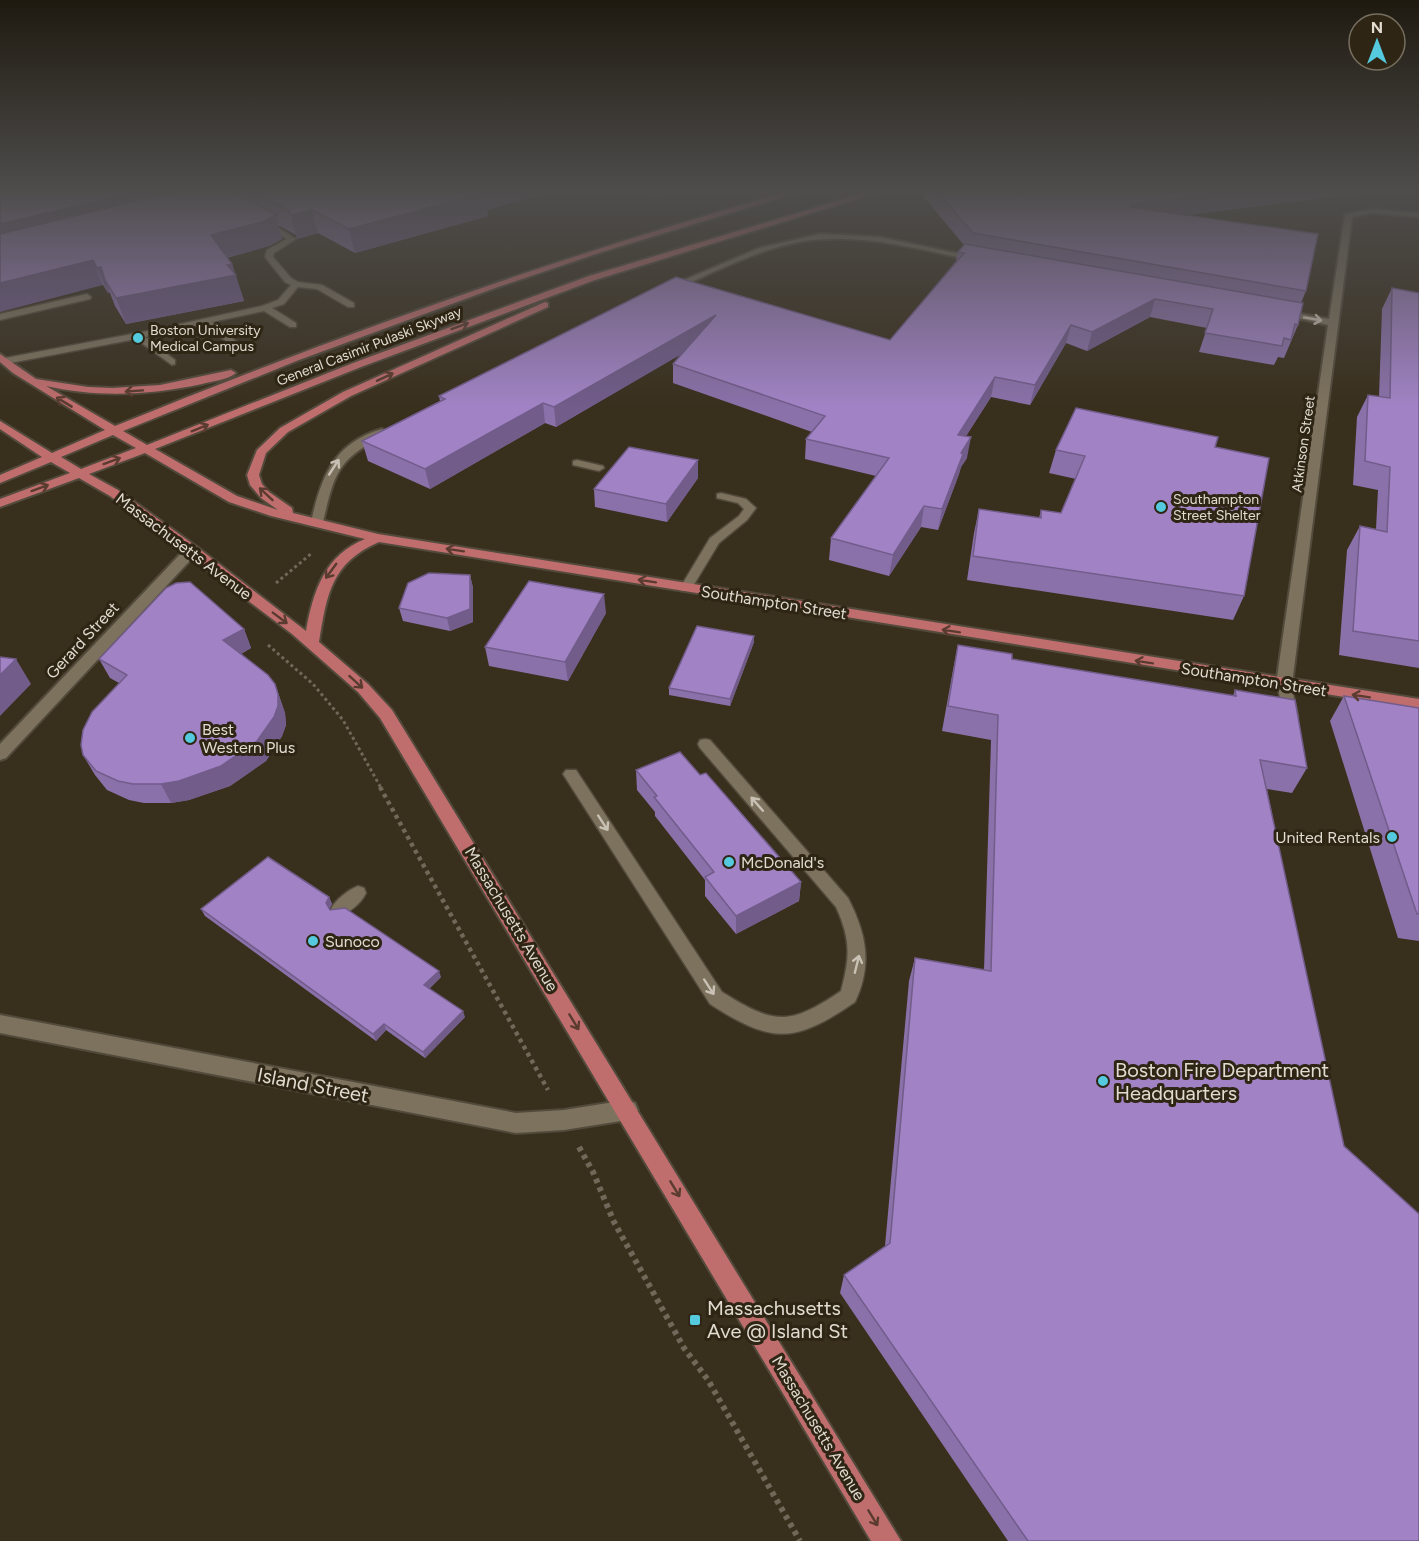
<svg xmlns="http://www.w3.org/2000/svg" width="1419" height="1541" viewBox="0 0 1419 1541" font-family="Figtree,sans-serif">
<rect width="100%" height="100%" fill="#392f1d"/>
<g fill="none" stroke-linecap="round" stroke-linejoin="round">
<defs>
<g id="service">
<polygon points="261,221 267,221 296,239 274,253 273,257 291,278 298,282 322,285 354,303 354,307 348,307 317,289 298,287 284,304 272,308 296,323 296,327 290,327 264,311 212,322 237,342 239,344 234,347 204,324 145,337 175,360 175,364 172,365 136,339 5,364 0,361 5,358 153,330 262,306 278,300 291,285 285,282 265,257 267,250 287,239 261,225"/>
<polygon points="87,294 91,297 90,299 0,320 0,314"/>
<polygon points="577,460 603,466 604,468 599,471 573,465 573,461"/>
<polygon points="721,493 746,499 756,508 747,520 719,543 690,591 682,591 680,588 710,538 739,516 744,509 738,503 717,498 717,494"/>
<polygon points="1284,679 1291,684 1298,717 1291,722 1284,717 1277,684"/>
<path d="M705,739L710,740L848,898C866,933 873,964 855,1002C794,1044 772,1044 710,1004L563,774L566,770H576L722,992C775,1025 789,1026 841,991C850,957 851,940 836,907L700,748L698,744L700,740Z"/>
<path d="M358,886L364,888L366,893C361,904 345,918 333,914L331,909C335,900 348,890 358,886Z"/>
</g>
<g id="minor">
<polygon points="645,191 668,191 656,196"/>
<polygon points="1372,209 1419,213 1419,217 1372,213 1352,217 1292,684 1284,689 1276,684 1328,325 1274,313 1279,310 1329,319 1345,214"/>
<path d="M820,234L880,237L984,259L980,262C921,250 859,231 799,242C754,251 713,273 671,291L663,289L759,248Z"/>
<path d="M382,429L388,432L386,434C338,460 335,470 323,522L321,525H313L311,522C321,478 333,443 382,429Z"/>
<polygon points="192,546 197,547 199,550 197,553 6,758 0,760 0,744 187,547"/>
<polygon points="0,1015 516,1113 564,1110 627,1100 635,1103 638,1110 635,1117 627,1120 564,1130 516,1133 0,1033"/>
</g>
<path id="primary" d="M790,191H803L599,253L498,287L299,360L123,431L147,445L353,363L589,276L870,191H883L595,280L361,367L155,449L237,496L278,510L261,498L250,485L247,475L257,450L280,428L343,392L545,302L548,303V307L351,396L288,432L266,453L259,475L262,484L269,492L292,508L293,513L378,534L1419,699V709L379,542C331,563 327,594 319,642L368,684L392,710L901,1541H871L380,718L358,692L292,634L110,496L79,478L0,507V499L70,473L51,462L0,483V475L42,457L0,429V421L52,453L105,430L13,373L0,362V354L36,379L88,387L112,388L160,385L231,370L236,373C228,380 212,381 202,384C150,395 99,398 46,386L115,426C336,336 560,256 790,191ZM113,435L136,448L81,469L61,457ZM145,453L229,502L271,516L365,539C325,555 313,591 306,631L197,547L118,490L89,474Z"/>
</defs>
<use href="#service" stroke="#524a3b" stroke-width="3"/>
<use href="#minor" stroke="#524a3b" stroke-width="4"/>
<use href="#primary" stroke="#524a3b" stroke-width="4"/>
<g stroke="#716859" stroke-width="3" stroke-dasharray="3 3" stroke-linecap="butt">
<polyline points="276,583 312,553"/>
<polyline points="268,645 313,684 343,720 381,788"/>
</g>
<polyline stroke="#716859" stroke-width="4.5" stroke-dasharray="4 4" stroke-linecap="butt" points="380,787 548,1090"/>
<polyline stroke="#716859" stroke-width="6" stroke-dasharray="4.5 4.5" stroke-linecap="butt" points="579,1147 593,1172 614,1222 684,1348 708,1380 800,1541"/>
<use href="#service" fill="#7d725e" fill-rule="evenodd"/>
<use href="#minor" fill="#7d725e" fill-rule="evenodd"/>
<use href="#primary" fill="#c06d6e" fill-rule="evenodd"/>
</g>
<g fill="#8a71a9">
<polygon points="0,191 553,191 487,210 488,216 355,253 318,233 297,239 296,235 278,225 282,239 269,246 227,258 232,264 244,301 126,324 115,306 110,293 108,293 103,285"/>
<polygon points="923,191 1378,191 1187,215 1306,291 1301,303 1298,325 1284,358 1278,357 1274,365 1199,352 1207,328 1150,317 1087,351 1066,343 1030,405 991,397 966,436 967,458 961,467 959,474 938,530 921,527 889,576 829,560 831,538 876,476 805,459 806,439 812,432 673,383 673,364 681,354 556,427 545,423 430,489 368,461 362,441 440,401 439,396 676,277 890,340 956,261 958,252 964,245 923,196"/>
<polygon points="1392,288 1419,293 1419,668 1339,655 1347,550 1360,526 1376,529 1378,490 1353,485 1357,417 1368,395 1379,397 1382,309"/>
<polygon points="1215,447 1244,596 1233,620 967,580 974,533 979,509 1039,518 1041,510 1061,513 1076,479 1049,473 1056,450"/>
<polygon points="698,460 698,478 667,522 595,507 594,489"/>
<polygon points="470,575 473,588 473,622 450,631 403,621 399,608"/>
<polygon points="606,613 568,681 489,666 485,647"/>
<polygon points="244,629 251,648 241,654 275,684 285,713 286,725 282,736 266,761 230,786 189,800 171,803 144,803 129,800 107,790 95,775 83,755 119,683 110,678 99,659"/>
<polygon points="754,636 754,642 730,706 669,695 669,688"/>
<polygon points="958,645 1012,659 1233,696 1235,690 1307,768 1292,793 1267,789 1419,1541 1008,1541 840,1293 844,1275 885,1246 909,981 915,958 984,970 991,740 942,731 953,670"/>
<polygon points="1344,696 1419,708 1419,941 1398,938 1330,721"/>
<polygon points="636,770 700,775 801,882 799,901 736,934 705,896 705,880 655,816 655,812 637,790"/>
<polygon points="329,897 332,904 329,909 441,977 429,989 465,1017 425,1058 386,1030 376,1041 205,916 201,909"/>
</g>
<g fill="#715c8a">
<polygon points="141,191 235,191 236,193 0,251 0,224"/>
<polygon points="477,191 553,191 487,210 488,216 355,253 349,229"/>
<polygon points="1239,191 1378,191 1125,223 1130,204"/>
<polygon points="312,210 318,233 297,239 291,215"/>
<polygon points="276,215 282,239 269,246 218,260 211,235"/>
<polygon points="93,260 103,285 0,312 0,283"/>
<polygon points="232,264 244,301 126,324 116,298"/>
<polygon points="101,267 105,280 110,293 108,293 97,268"/>
<polygon points="1155,299 1150,317 1087,351 1092,332"/>
<polygon points="716,315 716,334 556,427 554,407"/>
<polygon points="1071,325 1066,343 1030,405 1035,385"/>
<polygon points="995,377 991,397 954,455 958,435"/>
<polygon points="543,403 545,423 430,489 425,469"/>
<polygon points="971,437 967,458 961,467 959,474 938,530 942,509 961,453"/>
<polygon points="698,460 698,478 667,522 666,504"/>
<polygon points="924,506 921,527 889,576 893,555"/>
<polygon points="470,575 473,588 473,622 450,631 447,618"/>
<polygon points="604,594 606,613 568,681 565,662"/>
<polygon points="244,629 251,648 231,659 223,640"/>
<polygon points="754,636 754,642 730,706 730,699"/>
<polygon points="16,659 31,684 0,716 0,675"/>
<polygon points="275,684 285,713 286,725 282,736 266,761 230,786 189,800 171,803 161,784"/>
<polygon points="801,882 799,901 736,934 736,916"/>
<polygon points="329,897 332,904 329,910 326,903"/>
<polygon points="439,971 441,977 426,991 424,985"/>
<polygon points="463,1011 465,1017 425,1058 423,1052"/>
<polygon points="384,1024 386,1030 376,1041 373,1034"/>
</g>
<g fill="#a183c5" stroke="#715c8a" stroke-width="1.5">
<polygon points="0,191 141,191 0,224"/>
<polygon points="177,191 233,191 276,215 262,222 211,235 232,264 227,265 236,275 116,298 105,280 101,267 97,268 93,260 0,283 0,234"/>
<polygon points="254,191 481,191 484,193 349,229 312,210 291,215 290,211"/>
<polygon points="937,191 1239,191 1130,204 1130,207 1318,234 1306,291 973,233"/>
<polygon points="965,244 1303,303 1298,325 1295,324 1291,340 1284,338 1282,346 1205,333 1213,309 1155,299 1092,332 1071,325 1035,385 995,377 958,435 971,437 961,453 963,454 942,509 924,506 893,555 831,538 889,458 806,439 825,416 673,364 716,315 554,407 543,403 425,469 362,441 445,399 439,396 676,277 890,340 964,253 958,252"/>
<polygon points="1392,288 1419,293 1419,641 1353,631 1360,526 1387,532 1390,467 1365,461 1368,395 1390,398"/>
<polygon points="1076,408 1218,437 1215,447 1269,458 1244,596 973,556 979,509 1041,518 1041,510 1061,513 1085,456 1056,450"/>
<polygon points="629,447 698,460 666,504 594,489"/>
<polygon points="429,573 470,575 470,609 447,618 399,608 408,583"/>
<polygon points="529,581 604,594 565,662 485,647"/>
<polygon points="190,582 244,629 223,640 268,675 275,684 278,694 278,706 274,717 257,741 221,766 179,781 161,784 133,784 118,781 96,771 83,755 81,745 83,730 92,712 127,675 99,659 166,588 176,583"/>
<polygon points="697,626 754,636 730,699 669,688"/>
<polygon points="958,645 1012,654 1012,659 1236,696 1235,690 1295,700 1307,768 1260,760 1344,1146 1419,1214 1419,1541 1028,1541 844,1275 890,1243 915,958 991,971 998,715 948,706"/>
<polygon points="0,657 16,659 0,675"/>
<polygon points="1344,696 1419,708 1419,914 1417,914"/>
<polygon points="680,752 700,775 706,773 801,882 736,916 705,877 714,872 654,797 657,796 636,770"/>
<polygon points="268,857 329,897 326,903 330,910 345,908 439,971 424,985 463,1011 423,1052 384,1024 373,1034 201,909"/>
</g>
<defs><path id="oneway-shaft" d="M-6 0H5M1.5-3L5.5 0L1.5 3" fill="none" stroke-width="1.6" stroke-linecap="round" stroke-linejoin="round" transform="scale(1.5)"/></defs>
<g stroke="#c8c1b4">
<use href="#oneway-shaft" transform="translate(1313 319) rotate(10)"/>
<use href="#oneway-shaft" transform="translate(334 467) rotate(-57)"/>
<use href="#oneway-shaft" transform="translate(757 804) rotate(-131)"/>
<use href="#oneway-shaft" transform="translate(603 823) rotate(57)"/>
<use href="#oneway-shaft" transform="translate(857 964) rotate(-76)"/>
<use href="#oneway-shaft" transform="translate(709 987) rotate(57)"/>
</g>
<g stroke="#5a3b2f">
<use href="#oneway-shaft" transform="translate(460 326) rotate(-20)"/>
<use href="#oneway-shaft" transform="translate(385 377) rotate(-25)"/>
<use href="#oneway-shaft" transform="translate(134 391) rotate(176)"/>
<use href="#oneway-shaft" transform="translate(64 402) rotate(-149)"/>
<use href="#oneway-shaft" transform="translate(200 428) rotate(-22)"/>
<use href="#oneway-shaft" transform="translate(112 461) rotate(-20)"/>
<use href="#oneway-shaft" transform="translate(40 488) rotate(-20)"/>
<use href="#oneway-shaft" transform="translate(266 494) rotate(-137)"/>
<use href="#oneway-shaft" transform="translate(455 550) rotate(-171)"/>
<use href="#oneway-shaft" transform="translate(331 571) rotate(126)"/>
<use href="#oneway-shaft" transform="translate(647 581) rotate(-171)"/>
<use href="#oneway-shaft" transform="translate(280 618) rotate(37)"/>
<use href="#oneway-shaft" transform="translate(951 631) rotate(-171)"/>
<use href="#oneway-shaft" transform="translate(1144 662) rotate(-171)"/>
<use href="#oneway-shaft" transform="translate(356 682) rotate(42)"/>
<use href="#oneway-shaft" transform="translate(1361 696) rotate(-171)"/>
<use href="#oneway-shaft" transform="translate(574 1022) rotate(59)"/>
<use href="#oneway-shaft" transform="translate(675 1189) rotate(59)"/>
<use href="#oneway-shaft" transform="translate(873 1518) rotate(59)"/>
</g>
<linearGradient id="sky" x2="0" y2="1"><stop stop-color="#1f1a10"/><stop offset="0.47" stop-color="#4e4d4c"/><stop offset="1" stop-color="#4e4d4c" stop-opacity="0"/></linearGradient>
<rect width="1419" height="407" fill="url(#sky)"/>
<g fill="#55cadf" stroke="#2e2514" stroke-width="2">
<circle cx="138" cy="338" r="6"/>
<circle cx="1161" cy="507" r="6"/>
<circle cx="190" cy="738" r="6"/>
<circle cx="1392" cy="837" r="6"/>
<circle cx="729" cy="862" r="6"/>
<circle cx="313" cy="941" r="6"/>
<circle cx="1103" cy="1081" r="6"/>
<rect x="689" y="1314" width="12" height="12" rx="3"/>
</g>
<g text-anchor="middle" stroke-width="6" stroke-linejoin="round" paint-order="stroke">
<g font-size="14" fill="#e1dbd0" stroke="#2e2514" text-anchor="start">
<text x="150" y="335">Boston University<tspan x="150" dy="16">Medical Campus</tspan></text>
<text x="1173" y="504">Southampton<tspan x="1173" dy="16">Street Shelter</tspan></text>
</g>
<g font-size="14" fill="#e1dbd0" stroke="#2e2514">
<text transform="translate(369 346) rotate(-21)" y="5">General Casimir Pulaski Skyway</text>
<text transform="translate(1303 444) rotate(-82)" y="5">Atkinson Street</text>
</g>
<g font-size="16" fill="#e1dbd0" stroke="#2e2514">
<text transform="translate(184 546) rotate(37)" y="6">Massachusetts Avenue</text>
<text transform="translate(774 602) rotate(9)" y="6">Southampton Street</text>
<text transform="translate(82 640) rotate(-47)" y="6">Gerard Street</text>
<text transform="translate(1254 679) rotate(9)" y="6">Southampton Street</text>
<text transform="translate(512 919) rotate(59)" y="6">Massachusetts Avenue</text>
<text transform="translate(819 1428) rotate(59)" y="6">Massachusetts Avenue</text>
</g>
<g font-size="16" fill="#e1dbd0" stroke="#2e2514" text-anchor="start">
<text x="202" y="735">Best<tspan x="202" dy="18">Western Plus</tspan></text>
<text x="1380" y="843" text-anchor="end">United Rentals</text>
<text x="741" y="868">McDonald's</text>
<text x="325" y="947">Sunoco</text>
</g>
<g font-size="20" fill="#e1dbd0" stroke="#2e2514" text-anchor="start">
<text x="1115" y="1077">Boston Fire Department<tspan x="1115" dy="23">Headquarters</tspan></text>
<text x="707" y="1315">Massachusetts<tspan x="707" dy="23">Ave @ Island St</tspan></text>
</g>
<g font-size="20" fill="#e1dbd0" stroke="#2e2514">
<text transform="translate(313 1085) rotate(11)" y="7">Island Street</text>
</g>
</g>
<g transform="translate(1377 42)"><circle r="28" fill="#2e2514" stroke="#766e5f" stroke-width="1.5"/>
<path d="M0-4.5L10 22L0 15L-10 22Z" fill="#55cadf"/>
<text y="-9" font-size="16" font-weight="bold" text-anchor="middle" fill="#e1dbd0">N</text>
</g>
</svg>
